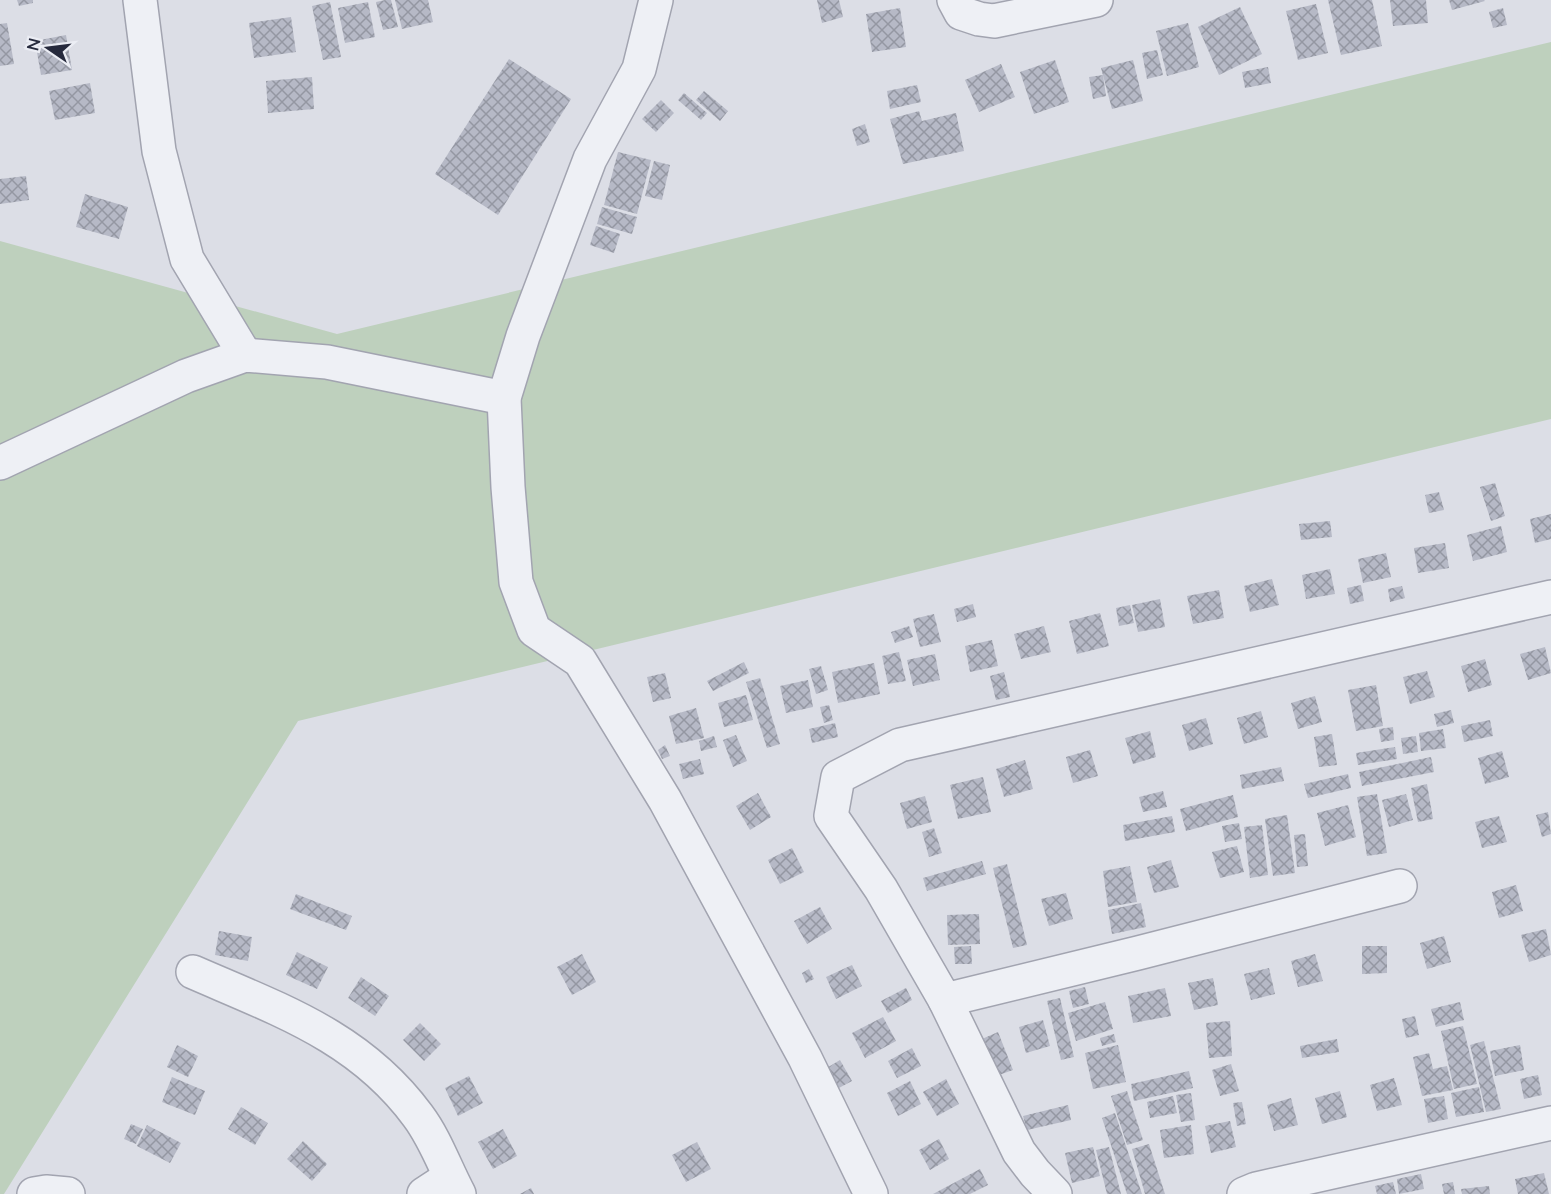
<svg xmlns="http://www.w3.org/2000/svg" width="1551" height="1194" viewBox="0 0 1551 1194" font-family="Lato,sans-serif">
<defs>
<pattern id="building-cross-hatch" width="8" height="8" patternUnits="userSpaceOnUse" patternTransform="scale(1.5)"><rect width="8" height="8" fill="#b6b9c6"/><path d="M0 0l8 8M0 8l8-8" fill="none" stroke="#9497a2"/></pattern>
</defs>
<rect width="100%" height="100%" fill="#dcdee6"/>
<polygon fill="#bed0bd" points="1551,42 1551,419 298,721 4,1194 0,1194 0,241 337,334"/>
<g fill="url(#building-cross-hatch)">
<polygon points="17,0 33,0 33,3 19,6"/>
<polygon points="385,0 391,0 398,27 383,30 376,2"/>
<polygon points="395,0 428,0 433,22 402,29"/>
<polygon points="817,0 839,0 843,17 822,23"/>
<polygon points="1328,0 1372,0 1382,46 1341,55"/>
<polygon points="1390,0 1426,0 1428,23 1393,26"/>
<polygon points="1449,0 1484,0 1485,1 1452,10"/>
<polygon points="330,2 341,57 323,60 312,6"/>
<polygon points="368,2 375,37 345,43 338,8"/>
<polygon points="1316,4 1328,53 1298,60 1286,11"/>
<polygon points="1240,7 1262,54 1219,75 1198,27"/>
<polygon points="900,8 906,47 872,52 866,14"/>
<polygon points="1503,8 1507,25 1493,28 1489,12"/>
<polygon points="291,17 296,52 254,58 249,23"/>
<polygon points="7,23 14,64 0,66 0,24"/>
<polygon points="1188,23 1199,67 1167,76 1156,31"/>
<polygon points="66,35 72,70 41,75 35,41"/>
<polygon points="1157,50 1163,75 1147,79 1142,53"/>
<polygon points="509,59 571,99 498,215 435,174"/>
<polygon points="1055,60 1069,102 1034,114 1020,72"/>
<polygon points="1133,60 1143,101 1112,109 1101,68"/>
<polygon points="1001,64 1015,97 979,112 965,80"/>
<polygon points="1268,67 1271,83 1245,88 1242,72"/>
<polygon points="1103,75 1106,96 1093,99 1089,77"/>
<polygon points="312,77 314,109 268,113 266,81"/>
<polygon points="90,83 95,113 55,120 49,91"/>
<polygon points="917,85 921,102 890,109 887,91"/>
<polygon points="704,91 728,111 720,121 696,100"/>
<polygon points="684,93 707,113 701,120 678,100"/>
<polygon points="661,100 674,113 656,132 642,119"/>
<polygon points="919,111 922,121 956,113 964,151 903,164 890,119"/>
<polygon points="865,124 870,142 857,146 852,129"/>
<polygon points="618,152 651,160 637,214 604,205"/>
<polygon points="654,161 670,165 662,200 645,196"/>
<polygon points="26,176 29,200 0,204 0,179"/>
<polygon points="85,194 128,207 119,239 76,227"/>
<polygon points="602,207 637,217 632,234 597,224"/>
<polygon points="596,226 620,234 614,253 590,245"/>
<polygon points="1495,483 1505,516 1491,521 1480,487"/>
<polygon points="1439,492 1444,510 1429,513 1425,495"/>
<polygon points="1551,514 1551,539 1535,543 1530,519"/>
<polygon points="1330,521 1332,537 1301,540 1299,524"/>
<polygon points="1501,526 1507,552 1473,561 1467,535"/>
<polygon points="1445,543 1449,568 1418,573 1414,548"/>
<polygon points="1386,553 1391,577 1363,583 1358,559"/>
<polygon points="1330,569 1335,594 1306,599 1302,575"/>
<polygon points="1272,579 1279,605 1250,612 1244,586"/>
<polygon points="1361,585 1364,601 1350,604 1347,588"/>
<polygon points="1402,586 1405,598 1390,602 1388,589"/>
<polygon points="1219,590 1224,618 1193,624 1187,596"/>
<polygon points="1160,599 1165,627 1138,632 1132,605"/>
<polygon points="973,604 976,617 957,622 954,609"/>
<polygon points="1130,605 1134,623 1119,626 1116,608"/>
<polygon points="1100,613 1109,646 1077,654 1069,621"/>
<polygon points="934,614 941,642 920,647 913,619"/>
<polygon points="909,626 913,637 895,643 891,632"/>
<polygon points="1044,626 1051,652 1021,659 1014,634"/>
<polygon points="992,640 998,666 970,672 965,646"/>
<polygon points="1545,647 1551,673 1528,680 1520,654"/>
<polygon points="899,652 906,681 888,684 882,656"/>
<polygon points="935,654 940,680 913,686 907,660"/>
<polygon points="1485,659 1492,685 1468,692 1461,666"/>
<polygon points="744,662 749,673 713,691 707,681"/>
<polygon points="874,663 880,694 838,703 832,672"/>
<polygon points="821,666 828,690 816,694 809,669"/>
<polygon points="1427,671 1435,697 1410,704 1403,677"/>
<polygon points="1004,672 1010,697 996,700 990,676"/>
<polygon points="665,673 671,698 653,702 647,677"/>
<polygon points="760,678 780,744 767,748 746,682"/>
<polygon points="808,680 813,707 786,713 780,686"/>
<polygon points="1376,685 1383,726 1356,731 1348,690"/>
<polygon points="746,695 753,720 724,727 718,703"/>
<polygon points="1315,696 1322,722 1298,729 1291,703"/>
<polygon points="829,705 833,720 824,723 820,707"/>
<polygon points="696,708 704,738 676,744 669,716"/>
<polygon points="1451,710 1454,723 1437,727 1434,714"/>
<polygon points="1261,711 1268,737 1244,744 1237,718"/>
<polygon points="1206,718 1213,744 1189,751 1182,725"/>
<polygon points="1490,720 1493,736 1464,742 1461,726"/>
<polygon points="835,723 838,737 812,743 809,729"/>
<polygon points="1393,727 1394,740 1381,742 1379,729"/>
<polygon points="1443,729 1446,748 1421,751 1419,733"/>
<polygon points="1150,731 1156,757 1133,764 1125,738"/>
<polygon points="1332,734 1337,765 1319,767 1314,737"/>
<polygon points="736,735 747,761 733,767 723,740"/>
<polygon points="714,736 717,747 701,751 699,741"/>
<polygon points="1416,736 1418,752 1403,754 1401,738"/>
<polygon points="665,745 670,756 662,759 658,750"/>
<polygon points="1395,747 1397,759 1358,765 1356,753"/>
<polygon points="1090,750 1098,776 1073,783 1066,757"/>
<polygon points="1502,751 1509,777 1485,784 1478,758"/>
<polygon points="1431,757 1434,772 1362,786 1359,772"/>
<polygon points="700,759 704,774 683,779 679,764"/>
<polygon points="1025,760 1033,789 1004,797 996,769"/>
<polygon points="1281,767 1284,781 1242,789 1240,775"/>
<polygon points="1348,774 1351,788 1308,798 1304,784"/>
<polygon points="983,777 991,812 958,819 950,785"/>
<polygon points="1427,784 1433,819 1418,822 1411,788"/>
<polygon points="1163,791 1167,807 1143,812 1139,797"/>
<polygon points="758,793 771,817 750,830 736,806"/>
<polygon points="1377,794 1387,853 1367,856 1357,797"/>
<polygon points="1406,794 1413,820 1389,827 1382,800"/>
<polygon points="1233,795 1238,817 1186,831 1180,809"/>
<polygon points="925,796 932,822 907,829 900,803"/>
<polygon points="1348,805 1356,837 1325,846 1317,813"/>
<polygon points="1548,812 1551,834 1542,837 1536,815"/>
<polygon points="1287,815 1295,873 1273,876 1265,819"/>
<polygon points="1172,816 1175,832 1125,841 1123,825"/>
<polygon points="1499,816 1507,842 1482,848 1475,822"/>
<polygon points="1239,823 1242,839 1225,842 1222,826"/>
<polygon points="1262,825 1268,875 1250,878 1244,827"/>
<polygon points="934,828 942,853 929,857 922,832"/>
<polygon points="1305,834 1308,866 1297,867 1294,835"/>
<polygon points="1237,846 1244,872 1220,878 1212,852"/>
<polygon points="792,848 804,872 780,884 768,860"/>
<polygon points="1171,860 1179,887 1154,893 1147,867"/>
<polygon points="982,861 986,874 927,891 923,878"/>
<polygon points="1007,864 1027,945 1013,948 993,868"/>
<polygon points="1130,866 1137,902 1108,907 1103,871"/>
<polygon points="1516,885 1523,911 1499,918 1492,892"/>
<polygon points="1066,893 1073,919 1049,926 1041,899"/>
<polygon points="296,894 352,916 346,930 290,909"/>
<polygon points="1141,903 1146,927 1112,934 1108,910"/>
<polygon points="820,907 832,929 807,944 794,921"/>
<polygon points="979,914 980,944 948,945 947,915"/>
<polygon points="1546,929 1551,955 1529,962 1521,935"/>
<polygon points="219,931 252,937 248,961 215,955"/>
<polygon points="1444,936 1451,962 1427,969 1420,943"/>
<polygon points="971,946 972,964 955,964 954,947"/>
<polygon points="1362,946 1387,946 1387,973 1362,974"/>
<polygon points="297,952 328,967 317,989 286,975"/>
<polygon points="582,954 596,982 572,995 557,967"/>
<polygon points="1315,954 1323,981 1298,987 1291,961"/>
<polygon points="852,965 862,986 836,999 826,977"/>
<polygon points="1269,968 1275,994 1251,1000 1244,974"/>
<polygon points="809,969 814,979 806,983 802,973"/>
<polygon points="361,977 389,996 375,1016 348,998"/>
<polygon points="1213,978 1218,1005 1194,1010 1188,983"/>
<polygon points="1085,987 1089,1004 1073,1008 1069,991"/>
<polygon points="906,988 912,1000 888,1013 881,1001"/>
<polygon points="1165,988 1171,1016 1133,1023 1128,996"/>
<polygon points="1060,998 1074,1057 1061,1060 1047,1001"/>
<polygon points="1105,1002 1113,1029 1076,1041 1068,1013"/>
<polygon points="1460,1002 1464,1020 1436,1027 1431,1009"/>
<polygon points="1415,1016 1419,1035 1406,1038 1402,1019"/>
<polygon points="883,1017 896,1041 865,1058 852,1033"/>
<polygon points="1043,1020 1050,1046 1026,1053 1019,1027"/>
<polygon points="1230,1021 1232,1056 1209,1058 1206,1023"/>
<polygon points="420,1023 441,1044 424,1061 403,1040"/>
<polygon points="1463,1026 1477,1084 1454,1089 1441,1031"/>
<polygon points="998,1032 1013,1070 996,1076 982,1039"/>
<polygon points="1114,1034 1116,1042 1102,1046 1100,1038"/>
<polygon points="1337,1039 1339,1052 1302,1058 1300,1046"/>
<polygon points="1484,1041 1501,1109 1486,1112 1470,1045"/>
<polygon points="177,1045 198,1056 188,1077 167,1067"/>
<polygon points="1118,1045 1126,1082 1093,1089 1085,1053"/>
<polygon points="1520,1045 1524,1070 1495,1076 1490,1051"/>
<polygon points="912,1048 921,1066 897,1078 888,1061"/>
<polygon points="1429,1053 1433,1069 1447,1066 1453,1090 1422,1096 1413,1057"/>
<polygon points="840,1060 852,1081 837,1089 825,1069"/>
<polygon points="1231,1064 1239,1091 1220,1096 1212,1070"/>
<polygon points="1189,1071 1193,1088 1134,1101 1131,1084"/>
<polygon points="1538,1075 1542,1095 1524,1099 1520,1079"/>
<polygon points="469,1076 483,1103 458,1116 445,1088"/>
<polygon points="172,1077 205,1091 195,1115 162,1102"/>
<polygon points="1394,1078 1402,1105 1377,1111 1370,1085"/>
<polygon points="946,1079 959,1104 937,1116 923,1092"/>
<polygon points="910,1081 921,1104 898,1116 887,1093"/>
<polygon points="1479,1087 1484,1112 1456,1117 1451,1093"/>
<polygon points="1127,1091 1143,1140 1127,1145 1111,1096"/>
<polygon points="1340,1091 1347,1117 1322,1124 1315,1098"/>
<polygon points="1191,1093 1195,1120 1181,1122 1176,1095"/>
<polygon points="1173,1096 1177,1113 1150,1118 1147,1102"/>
<polygon points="1444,1096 1448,1119 1428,1123 1424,1099"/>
<polygon points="1291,1098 1298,1125 1274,1131 1267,1105"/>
<polygon points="1242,1102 1246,1124 1237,1126 1233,1103"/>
<polygon points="1068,1105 1071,1120 1027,1130 1023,1116"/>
<polygon points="241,1107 268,1123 255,1145 228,1129"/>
<polygon points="1115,1113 1142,1194 1127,1194 1102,1118"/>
<polygon points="1230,1121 1236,1147 1211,1153 1205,1126"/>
<polygon points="131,1124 143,1129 136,1144 124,1139"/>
<polygon points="147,1125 181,1143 170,1163 137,1146"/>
<polygon points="1191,1125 1194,1154 1164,1158 1160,1130"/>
<polygon points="503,1129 517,1156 493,1169 478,1142"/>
<polygon points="939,1139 949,1159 930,1170 919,1150"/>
<polygon points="303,1141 327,1164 312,1181 287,1159"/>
<polygon points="697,1142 711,1169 686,1182 672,1155"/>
<polygon points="1149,1144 1165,1194 1145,1194 1132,1149"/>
<polygon points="1093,1147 1100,1176 1072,1183 1065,1153"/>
<polygon points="1109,1147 1121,1194 1107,1194 1096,1150"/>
<polygon points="980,1169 988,1185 970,1194 933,1194"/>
<polygon points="1544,1173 1549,1194 1518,1194 1515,1179"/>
<polygon points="1421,1174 1424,1189 1399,1194 1397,1179"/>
<polygon points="1393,1182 1396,1194 1377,1194 1375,1186"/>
<polygon points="1453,1182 1455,1194 1444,1194 1442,1184"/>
<polygon points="1489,1186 1490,1194 1462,1194 1461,1189"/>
<polygon points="531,1188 534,1194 520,1194"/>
</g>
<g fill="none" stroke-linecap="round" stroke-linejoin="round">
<defs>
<g id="minor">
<polyline points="140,0 159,151 187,259 245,355"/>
<polyline points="656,0 639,69 590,159 523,336 504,398 508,487 516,582 534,630 580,661 665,800 805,1058 871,1194"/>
<polyline points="954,0 961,13 979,19 994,21 1096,0"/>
<polyline points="0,463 186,376 245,355 327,362 504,398"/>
<path d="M193,972C280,1010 360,1037 418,1116C436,1140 445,1168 459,1194"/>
<polyline points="945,1000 1138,953 1400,886"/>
<polyline points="34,1194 46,1192 68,1194"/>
<polyline points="424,1194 450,1177"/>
<polyline points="1055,1194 1035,1173 1019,1152 945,1000 881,889 831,816 838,777 900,745 1551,597"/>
<polyline points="1244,1194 1256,1189 1551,1123"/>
</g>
</defs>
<use href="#minor" stroke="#a2a4b0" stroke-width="36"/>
<use href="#minor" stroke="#eef0f5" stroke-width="33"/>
</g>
<g transform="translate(48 48) rotate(284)" stroke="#ebedf4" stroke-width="4.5" paint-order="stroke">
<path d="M0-4.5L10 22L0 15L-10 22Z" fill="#262a3d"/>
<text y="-9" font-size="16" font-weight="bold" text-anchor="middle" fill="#262a3d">N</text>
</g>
</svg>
